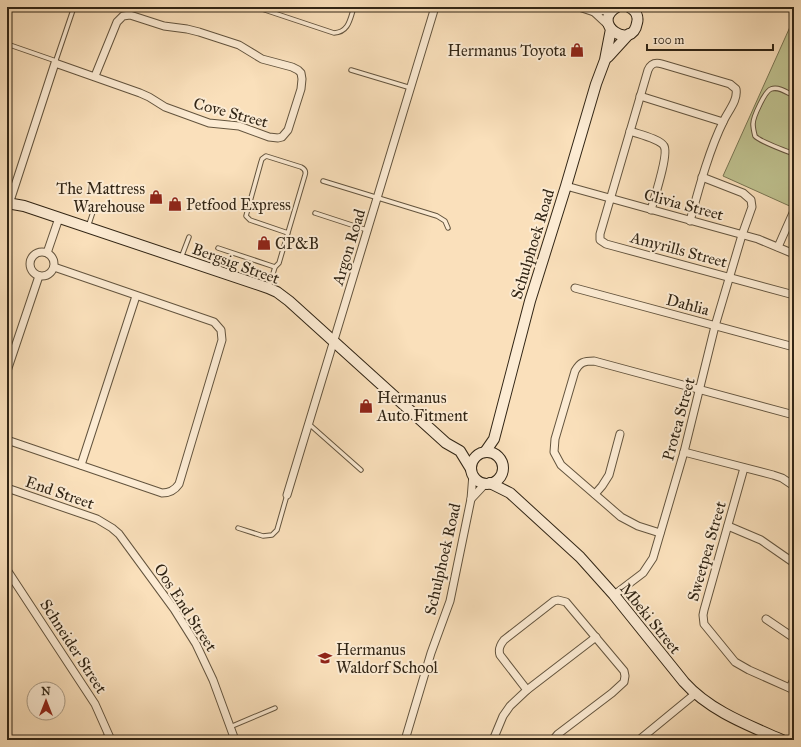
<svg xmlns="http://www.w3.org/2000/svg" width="801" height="747" viewBox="0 0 801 747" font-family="'IM FELL Great Primer',serif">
<rect width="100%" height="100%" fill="#fae0bb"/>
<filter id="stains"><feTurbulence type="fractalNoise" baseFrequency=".005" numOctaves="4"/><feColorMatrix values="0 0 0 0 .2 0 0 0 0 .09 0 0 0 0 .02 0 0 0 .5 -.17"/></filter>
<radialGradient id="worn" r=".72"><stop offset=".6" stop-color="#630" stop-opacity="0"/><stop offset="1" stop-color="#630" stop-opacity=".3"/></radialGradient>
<polygon fill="#bfc290" stroke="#787452" points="794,18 794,208 723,176"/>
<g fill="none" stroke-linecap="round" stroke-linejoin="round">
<defs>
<g id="lane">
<path d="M256,7L334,33C349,32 350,19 354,7"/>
<polyline points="7,44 56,61"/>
<polyline points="55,63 74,7"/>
<polyline points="351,70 411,88"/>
<path d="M794,96C788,93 779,86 771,89C765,91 753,117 753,124C753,127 754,132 755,136C759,141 786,151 794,154"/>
<polyline points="323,181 437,216 445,221 448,228"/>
<polyline points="315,213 367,230"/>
<polyline points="88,227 95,206"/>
<polyline points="218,248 275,267"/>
<polyline points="181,258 189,237"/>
<path d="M269,287L275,267L279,263L305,175C306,172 305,169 301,167L266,156L262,159L261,162L246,216L250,220L288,233"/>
<polyline points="309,424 361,470"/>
<polyline points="238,528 263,536 272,535 277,530 287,495"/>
<polyline points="230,727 275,708"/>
<polyline points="98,740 109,735"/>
</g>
<g id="street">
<polyline points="579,7 594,12 613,9"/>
<polyline points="594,12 609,26"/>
<polyline points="640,96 723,122"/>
<path d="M630,131C638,134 660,139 664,146C669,154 654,199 651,210"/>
<polyline points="566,186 758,239 794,254"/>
<polyline points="9,204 55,63 140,93 149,97 165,107 209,123 239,126 269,137 278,138 282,137 288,130 301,89 302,79 301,73 298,70 292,67 262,59 239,45 199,32 187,29 164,26 130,15 123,16 117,22 95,76"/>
<path d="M690,221C699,188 709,150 724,120C729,110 738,100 736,89L730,84L662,64C655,62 651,63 648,70L600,234V240L606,244L794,295"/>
<polyline points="778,247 793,213"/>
<circle cx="42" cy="264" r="12"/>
<polyline points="47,253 59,218"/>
<polyline points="575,288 794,347"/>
<polyline points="7,371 39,276"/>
<path d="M7,440L162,493C170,493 175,490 179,484L222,340L221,330L214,322L54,267"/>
<polyline points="684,452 773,475 782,478 794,486"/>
<polyline points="81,465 136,296"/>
<polyline points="744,468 704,610 703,615 704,624 735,662 749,670 794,690"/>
<polyline points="7,488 97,519 112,528 119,534 174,609 196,644 213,680 235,740"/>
<polyline points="595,494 602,486 609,475 620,434"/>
<polyline points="287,495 435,7"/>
<polyline points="471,499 486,483"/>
<polyline points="728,526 761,540 794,563"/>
<path d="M660,533L638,526L621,517L561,465L554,452L555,439L575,371C580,362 584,361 594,361L794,415"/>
<polyline points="7,570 95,704 111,740"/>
<polyline points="614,595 643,573 653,558 684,452 715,326 742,235 752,207 751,200 743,193 702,177"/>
<polyline points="766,619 794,638"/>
<polyline points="790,688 794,679"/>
<path d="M527,690L500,655C498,649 500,645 504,640L554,601L558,600L566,602L624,671L625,676L624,682L612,693L558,734L553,740"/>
<polyline points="405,740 431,653 450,601 471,499 473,474"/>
<polyline points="493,740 503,716 510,706 527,690 596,637"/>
<polyline points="639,740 695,694"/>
</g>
<g id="secondary">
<path d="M617,7C589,23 632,52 637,23C639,16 635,10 629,7"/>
<polyline points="608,57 629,34"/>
<polyline points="7,203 24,206 268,288 277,292 289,301 446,443 460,451 471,469"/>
<polyline points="485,452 494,439 530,301 566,186 596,84 605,60 611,29"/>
<circle cx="487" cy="468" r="16"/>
<path d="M490,483L510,493L580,557L614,595L684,682C710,711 748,725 782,740"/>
</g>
</defs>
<use href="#lane" stroke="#63543e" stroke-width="5.5"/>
<use href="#street" stroke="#63543e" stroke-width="9"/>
<use href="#secondary" stroke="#312515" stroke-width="12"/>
<use href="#lane" stroke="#fcebd3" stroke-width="3.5"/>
<use href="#street" stroke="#fcebd3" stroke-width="7"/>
<use href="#secondary" stroke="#fcebd3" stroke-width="10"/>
</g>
<defs>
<symbol id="shop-bare" viewBox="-9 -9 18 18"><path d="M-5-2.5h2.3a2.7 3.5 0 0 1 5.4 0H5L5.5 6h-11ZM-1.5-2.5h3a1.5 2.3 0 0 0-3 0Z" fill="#8f2418" stroke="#fcebd3" stroke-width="2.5" paint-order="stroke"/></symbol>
<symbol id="school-bare" viewBox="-9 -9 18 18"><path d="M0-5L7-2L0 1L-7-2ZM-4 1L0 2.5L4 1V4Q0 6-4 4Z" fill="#8f2418" stroke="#fcebd3" stroke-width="2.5" paint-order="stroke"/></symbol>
</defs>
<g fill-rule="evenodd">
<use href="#shop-bare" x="567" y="40" width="20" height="20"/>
<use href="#shop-bare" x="146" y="187" width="20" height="20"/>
<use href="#shop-bare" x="165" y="194" width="20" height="20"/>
<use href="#shop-bare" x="254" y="233" width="20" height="20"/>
<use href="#shop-bare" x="356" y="396" width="20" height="20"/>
<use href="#school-bare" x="315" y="648" width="20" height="20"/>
</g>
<g text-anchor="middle" stroke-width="4" stroke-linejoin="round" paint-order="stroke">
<g font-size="16" fill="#312515" stroke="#fcebd3" text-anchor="start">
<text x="566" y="56" text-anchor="end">Hermanus Toyota</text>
<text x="145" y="194" text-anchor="end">The Mattress<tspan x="145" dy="18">Warehouse</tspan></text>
<text x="186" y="210">Petfood Express</text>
<text x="275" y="249">CP&amp;B</text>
<text x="377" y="403">Hermanus<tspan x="377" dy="18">Auto Fitment</tspan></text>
<text x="336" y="655">Hermanus<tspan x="336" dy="18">Waldorf School</tspan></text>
</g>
<g font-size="16" fill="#312515" stroke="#fcebd3">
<text transform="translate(231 112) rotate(15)" y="6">Cove Street</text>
<text transform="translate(684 204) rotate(15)" y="6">Clivia Street</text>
<text transform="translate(532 244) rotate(-73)" y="6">Schulphoek Road</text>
<text transform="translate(348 247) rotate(-73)" y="6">Argon Road</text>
<text transform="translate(679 249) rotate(15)" y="6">Amyrills Street</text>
<text transform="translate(236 263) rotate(20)" y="6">Bergsig Street</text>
<text transform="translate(688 304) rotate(15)" y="6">Dahlia</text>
<text transform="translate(678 419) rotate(-75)" y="6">Protea Street</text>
<text transform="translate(60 492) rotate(19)" y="6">End Street</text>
<text transform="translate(706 551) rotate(-74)" y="6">Sweetpea Street</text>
<text transform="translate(442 559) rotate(-77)" y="6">Schulphoek Road</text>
<text transform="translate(186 607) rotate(57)" y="6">Oos End Street</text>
<text transform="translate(651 618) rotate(51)" y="6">Mbeki Street</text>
<text transform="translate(74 646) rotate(57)" y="6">Schneider Street</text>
</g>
</g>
<rect width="801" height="747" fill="none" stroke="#fae0bb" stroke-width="24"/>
<rect x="8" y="8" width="785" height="731" fill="none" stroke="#312515" stroke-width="2"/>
<rect x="12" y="12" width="777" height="723" fill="none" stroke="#312515"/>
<g transform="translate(46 701)"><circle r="19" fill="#fcebd3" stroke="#ab9c87"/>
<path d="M0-3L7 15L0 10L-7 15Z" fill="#8f2418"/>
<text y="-6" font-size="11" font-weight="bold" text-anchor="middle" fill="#312515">N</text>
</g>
<path d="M647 44v6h126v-6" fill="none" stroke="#312515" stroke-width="2"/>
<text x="653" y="44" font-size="12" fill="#312515" stroke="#fcebd3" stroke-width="3" paint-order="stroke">100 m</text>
<rect width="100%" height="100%" filter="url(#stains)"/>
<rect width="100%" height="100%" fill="url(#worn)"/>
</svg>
